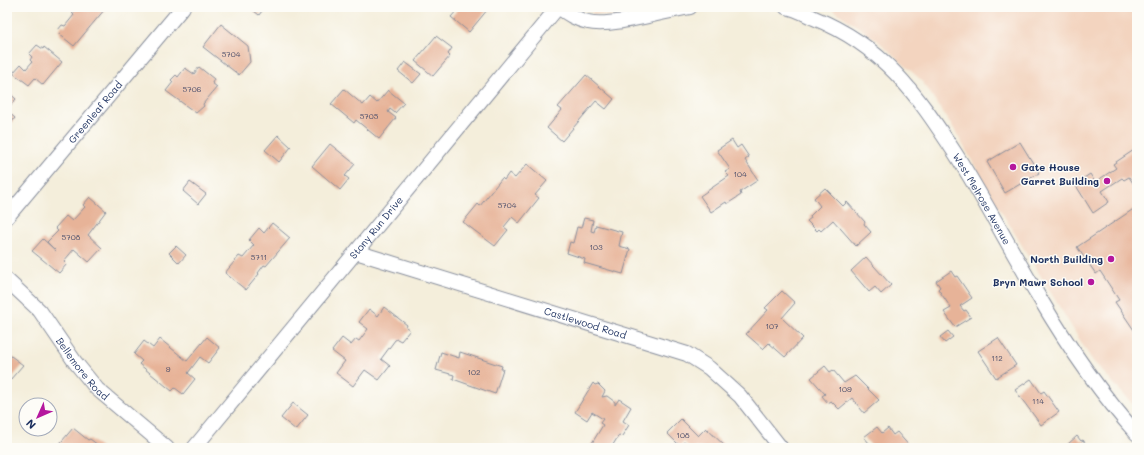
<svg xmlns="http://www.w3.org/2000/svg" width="1144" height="455" viewBox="0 0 1144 455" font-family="Mali,sans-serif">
<rect width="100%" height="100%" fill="#fdfcf7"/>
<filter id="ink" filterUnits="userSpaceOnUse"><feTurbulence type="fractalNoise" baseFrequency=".025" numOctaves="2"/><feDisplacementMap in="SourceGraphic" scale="8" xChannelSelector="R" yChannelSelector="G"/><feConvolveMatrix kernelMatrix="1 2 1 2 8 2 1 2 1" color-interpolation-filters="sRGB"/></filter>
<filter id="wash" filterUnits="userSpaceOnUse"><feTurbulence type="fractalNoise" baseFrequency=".012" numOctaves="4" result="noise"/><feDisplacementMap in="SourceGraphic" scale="16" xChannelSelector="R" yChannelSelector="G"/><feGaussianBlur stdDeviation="0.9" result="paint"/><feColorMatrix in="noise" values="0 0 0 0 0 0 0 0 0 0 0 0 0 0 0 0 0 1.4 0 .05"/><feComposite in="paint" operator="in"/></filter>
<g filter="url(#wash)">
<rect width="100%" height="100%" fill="#f4eedb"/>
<g fill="#f3d4bf">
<polygon points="589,7 647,7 613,16 593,14"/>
<polygon points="829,7 1137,7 1137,409 1092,360 996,203 954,129 922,81 877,40"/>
</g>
<g id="blocks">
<g fill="#e7b398">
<polygon points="78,7 102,7 105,9 74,46 59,34 60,32 58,30 62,25 65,26 74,15 72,13"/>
<polygon points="249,7 265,7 259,15"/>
<polygon points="456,7 487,7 488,9 469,32 451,17 458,9"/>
<polygon points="221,24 248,46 250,62 239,75 203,47"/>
<polygon points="436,36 452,48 448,54 450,56 433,76 415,61"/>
<polygon points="37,45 43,49 44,47 62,62 43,85 35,78 29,85 13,73 21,64 26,69 32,62 30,60 32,57 29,54"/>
<polygon points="405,62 421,74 413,83 398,71"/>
<polygon points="199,67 214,79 212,83 217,87 203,104 204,106 196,113 166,91 173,82 171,80 176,75 178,77 185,68 194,74"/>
<polygon points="586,75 614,99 606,109 596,101 562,141 547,128 562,110 558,107"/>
<polygon points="344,89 363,105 370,97 377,103 388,90 404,103 395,113 390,109 388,112 396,118 379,139 356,120 354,123 331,104"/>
<polygon points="7,91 16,99 7,109"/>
<polygon points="7,111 15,118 7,128"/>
<polygon points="278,135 291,147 279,162 265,150"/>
<polygon points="732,140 737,148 741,145 749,157 745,160 758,180 740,192 741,195 727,204 726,202 711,212 700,196 729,176 725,172 730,169 717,150"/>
<polygon points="1020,142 1039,173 1005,193 987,162"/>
<polygon points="330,144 355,164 345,176 349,179 340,190 312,166"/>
<polygon points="1137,148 1137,189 1129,177 1124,180 1122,178 1102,191 1109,202 1093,213 1075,184 1090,174 1095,182 1116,168 1113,164"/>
<polygon points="527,164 547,181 535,195 539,198 519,223 512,217 504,227 508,230 495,246 463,222 478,204 480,206 502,178 504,180 509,173 515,178"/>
<polygon points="190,182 206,194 198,204 183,191"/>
<polygon points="825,188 843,206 847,202 865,222 864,224 871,232 856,246 833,220 821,231 819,229 817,231 807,221 811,218 810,216 820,206 814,198"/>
<polygon points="90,197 106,211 88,235 102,248 89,262 74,249 64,261 67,264 59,273 32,251 43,239 56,251 47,242 58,231 55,228 66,216 72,221 85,207 83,205"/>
<polygon points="1137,203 1137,328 1134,330 1115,302 1119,300 1100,271 1096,274 1077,247 1135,208 1134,205"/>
<polygon points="584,218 593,220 591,231 594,232 596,225 622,232 619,246 630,249 623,274 584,263 585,259 567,253 570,242 573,243 577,227 581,228"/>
<polygon points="272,223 290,238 266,266 264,265 258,273 259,274 246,290 225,273 239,256 243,258 254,245 249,240 259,228 264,233"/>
<polygon points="176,246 186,255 179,263 169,253"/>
<polygon points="866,257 891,285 881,294 875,287 869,292 851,271"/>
<polygon points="951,271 955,277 957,276 972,298 960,306 964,311 966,310 971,317 955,327 944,312 951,308 938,289 940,287 936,281"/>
<polygon points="782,291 795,303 782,318 803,338 785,357 769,343 763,349 746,334 768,310 765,308"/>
<polygon points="384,307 407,325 406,327 410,330 401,341 397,339 395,340 381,359 390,366 379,380 365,370 353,386 336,373 345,361 332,351 342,338 351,345 356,339 359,341 368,329 359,322 369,309 378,316"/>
<polygon points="948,331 953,337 945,343 940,337"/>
<polygon points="207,337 220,348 208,363 200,357 188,373 195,379 183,394 175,388 172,391 139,364 142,361 134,354 144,341 153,348 160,339 187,361"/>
<polygon points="998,338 1016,365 996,378 978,351"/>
<polygon points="441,352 459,358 460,352 502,366 501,369 503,369 495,394 453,379 454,375 436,370"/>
<polygon points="7,353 23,365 10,380 7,377"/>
<polygon points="825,366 830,372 833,370 844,383 855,376 879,400 864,413 852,398 839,409 831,401 828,403 822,396 825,394 811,378"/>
<polygon points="1031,379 1041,393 1044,391 1059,412 1041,425 1015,390"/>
<polygon points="593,383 595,385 598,384 605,391 602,397 607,396 615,402 615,405 619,399 631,407 623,421 629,425 622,436 619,435 611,448 589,448 603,425 600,423 603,419 592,412 587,420 575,412"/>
<polygon points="293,403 308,415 296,430 281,418"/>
<polygon points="681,419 698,436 706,428 727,448 690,448 684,442 680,446 667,433"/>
<polygon points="877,427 882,433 888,428 893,435 897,432 911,448 873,448 864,437"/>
<polygon points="73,428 88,440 90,439 102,448 59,448 57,447"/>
<polygon points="1077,436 1081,441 1083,440 1089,448 1071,448 1068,444"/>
</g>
</g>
</g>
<g filter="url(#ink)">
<use href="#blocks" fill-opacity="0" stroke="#888e9c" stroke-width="1"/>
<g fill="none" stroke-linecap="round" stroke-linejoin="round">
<defs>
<g id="minor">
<path d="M558,7C568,14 577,20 588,22C611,28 664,11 690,7"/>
<path id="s1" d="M786,7C796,9 805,14 814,18C883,46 916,93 955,153C985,200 1010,249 1039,297C1068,346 1099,392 1137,434"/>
<path id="s2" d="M7,217L183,7"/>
<path id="s3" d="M356,252L687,354L709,368L740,396L781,448"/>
<path id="s4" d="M7,280L40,311L75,362L97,389L167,448"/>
<path id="s5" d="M194,448L558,7"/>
</g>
<polyline id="tertiary" points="557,7 558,7"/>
</defs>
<use href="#minor" stroke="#888e9c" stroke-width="16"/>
<use href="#tertiary" stroke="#888e9c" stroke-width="20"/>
<use href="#minor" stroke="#fff" stroke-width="14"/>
<use href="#tertiary" stroke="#fff" stroke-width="18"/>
</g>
</g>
<g fill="#b5179e" stroke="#fdfcf7" stroke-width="1.5">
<circle cx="1013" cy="167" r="4"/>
<circle cx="1107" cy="181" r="4"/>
<circle cx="1111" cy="259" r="4"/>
<circle cx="1091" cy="282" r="4"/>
</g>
<g text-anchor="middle" stroke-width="3" stroke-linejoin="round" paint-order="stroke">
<g font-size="8" fill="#4e506c">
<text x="231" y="57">5704</text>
<text x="192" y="92">5706</text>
<text x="369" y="119">5705</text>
<text x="740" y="177">104</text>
<text x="507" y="208">5704</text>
<text x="71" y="240">5708</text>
<text x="596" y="250">103</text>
<text x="259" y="260">5711</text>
<text x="772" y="329">107</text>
<text x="997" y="361">112</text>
<text x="168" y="372">9</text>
<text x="474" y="375">102</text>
<text x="845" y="392">109</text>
<text x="1038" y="404">114</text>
<text x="683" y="438">108</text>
</g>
<g font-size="10" fill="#1b2f5e" stroke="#fdfcf7">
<text dy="4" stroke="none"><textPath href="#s2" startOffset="137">Greenleaf Road</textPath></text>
<text dy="4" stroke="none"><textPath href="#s1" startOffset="282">West Melrose Avenue</textPath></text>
<text dy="4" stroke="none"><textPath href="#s5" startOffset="286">Stony Run Drive</textPath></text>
<text dy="4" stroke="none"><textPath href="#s3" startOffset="240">Castlewood Road</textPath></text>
<text dy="4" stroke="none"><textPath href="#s4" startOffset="117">Bellemore Road</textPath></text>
</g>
<g font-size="10" font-weight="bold" fill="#1b2f5e" stroke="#fdfcf7" text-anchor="end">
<text x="1021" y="171" text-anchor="start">Gate House</text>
<text x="1099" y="185">Garret Building</text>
<text x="1103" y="263">North Building</text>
<text x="1083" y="286">Bryn Mawr School</text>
</g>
</g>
<rect width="1144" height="455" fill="none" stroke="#fdfcf7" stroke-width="24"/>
<g transform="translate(38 417) rotate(225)"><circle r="19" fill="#fdfcf7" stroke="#a3aaba"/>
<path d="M0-3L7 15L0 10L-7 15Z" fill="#b5179e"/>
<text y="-6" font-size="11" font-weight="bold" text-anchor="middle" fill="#1b2f5e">N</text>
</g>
</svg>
